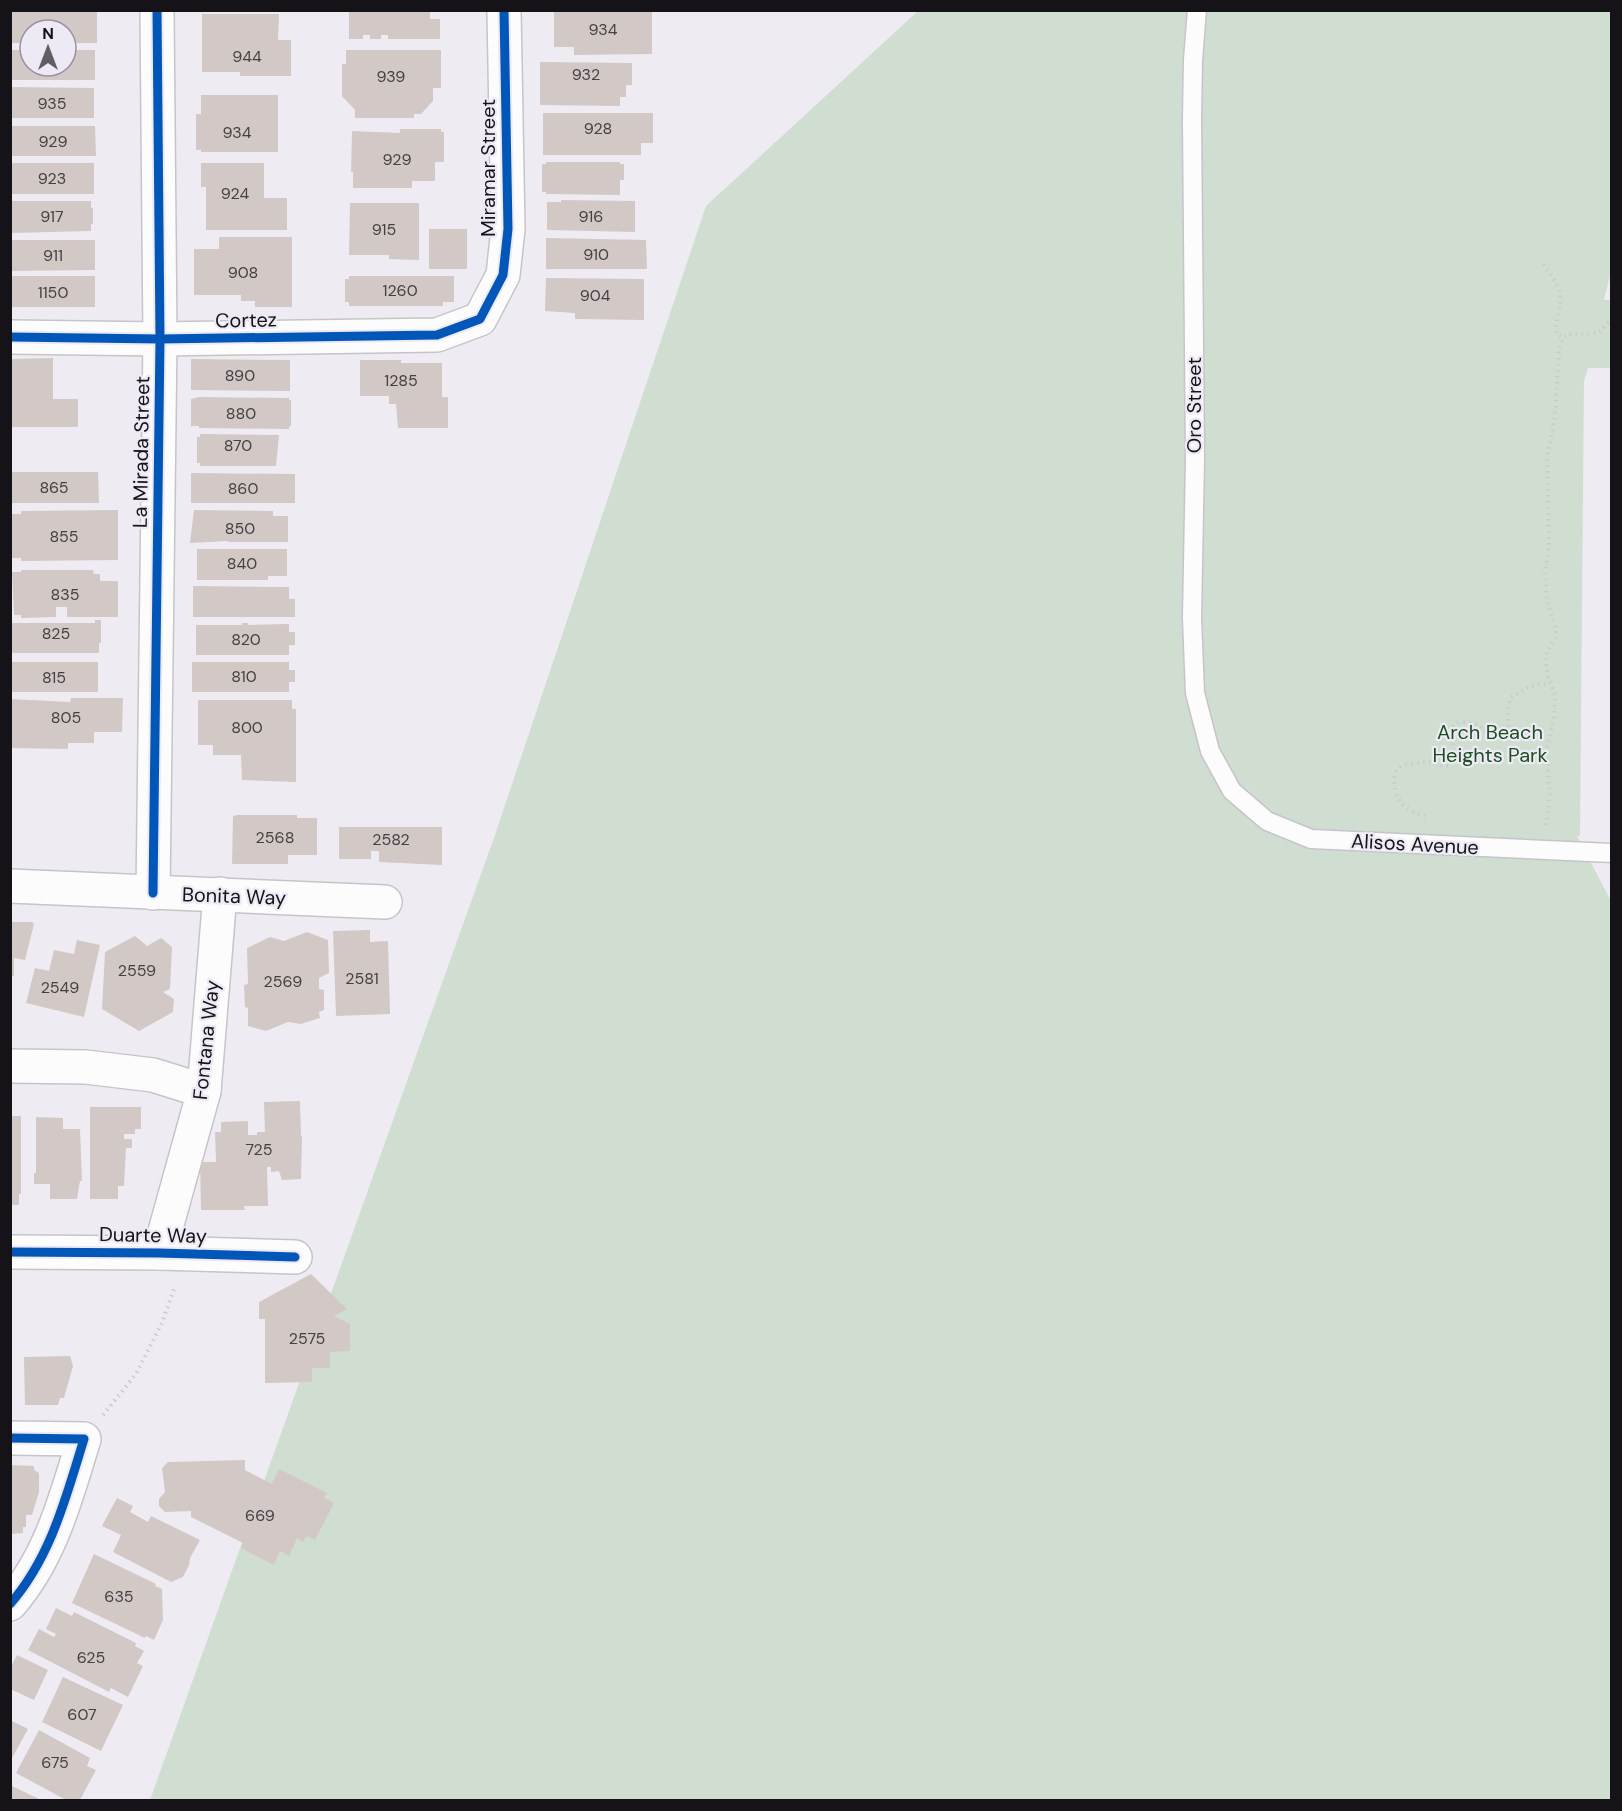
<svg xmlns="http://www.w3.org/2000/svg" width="1622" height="1811" viewBox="0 0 1622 1811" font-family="'DM Sans',sans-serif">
<rect width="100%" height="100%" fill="#eeecf2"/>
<polygon fill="#cfded1" points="918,11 1611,11 1612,267 1604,300 1611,300 1612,368 1588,368 1584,381 1580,836 1577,836 1612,903 1611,1800 150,1800 496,832 706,206"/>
<g fill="#d2c8c6">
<polygon points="349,10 430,10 430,19 440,19 440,39 388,39 388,35 381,35 381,39 370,39 370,35 363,35 363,39 349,39"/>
<polygon points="10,12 97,12 97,43 66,43 66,30 30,30 30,43 10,43"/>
<polygon points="554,12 652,12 652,54 574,55 574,47 554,47"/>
<polygon points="202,14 279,14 278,40 291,40 291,76 240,76 240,72 202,72"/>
<polygon points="10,50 30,50 30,66 66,66 66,50 95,50 95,80 10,80"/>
<polygon points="346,50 441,50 441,88 433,88 433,101 421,114 414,114 414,118 355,118 355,110 342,96 342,64 346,64"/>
<polygon points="540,62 632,63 632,85 626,85 626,97 620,97 620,106 540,105"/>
<polygon points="10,87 94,88 94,118 10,118"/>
<polygon points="201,95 278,95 278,152 201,152 201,150 196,150 196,114 201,114"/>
<polygon points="543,113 653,113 653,143 641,143 641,155 543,155"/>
<polygon points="10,126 95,126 96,156 10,156"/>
<polygon points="400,129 441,129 441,132 444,132 444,162 435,162 435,181 412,181 412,188 353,188 353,172 351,172 352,131 400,133"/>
<polygon points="546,162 620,162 620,164 624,164 624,180 620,180 620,195 546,194 546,192 542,192 542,164 546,164"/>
<rect x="10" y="163" width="84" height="31"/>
<polygon points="201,163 264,163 264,198 287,198 287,230 206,230 206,187 201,187"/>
<polygon points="561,200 635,201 635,232 547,230 547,202 561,202"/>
<polygon points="10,201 91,201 91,208 93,208 93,224 91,224 91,231 10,233"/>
<polygon points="350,203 419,203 419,260 389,259 389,255 349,255"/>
<rect x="429" y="229" width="38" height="40"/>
<polygon points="219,237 292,237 292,307 255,307 255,301 241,301 241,295 194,295 194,249 219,249"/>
<polygon points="546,238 646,240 647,269 546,269"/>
<polygon points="10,240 95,240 95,270 10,271"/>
<rect x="10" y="276" width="85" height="31"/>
<polygon points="349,276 454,276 454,302 443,302 443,306 349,306 349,302 345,302 345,279 349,279"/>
<polygon points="546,278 644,279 644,320 575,319 575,313 545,311"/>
<polygon points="53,358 53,399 78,399 78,427 10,427 10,359"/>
<polygon points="191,359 290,360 290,391 191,390"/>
<polygon points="360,360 401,360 401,363 442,363 442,397 448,397 448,428 398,428 396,404 389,404 389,396 360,396"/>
<polygon points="199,397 289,398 289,400 291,400 291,426 289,426 289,429 199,428 199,426 191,426 191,399"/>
<polygon points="200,434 279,435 276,466 200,466 200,463 197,463 197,437 200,437"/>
<polygon points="10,472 98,472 99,503 10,503"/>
<polygon points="191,473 295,474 295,503 191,503"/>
<polygon points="118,510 118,560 21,561 21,558 10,558 10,514 21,514 21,511"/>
<polygon points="194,510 273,511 273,516 288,516 288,542 228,542 228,541 190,543"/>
<polygon points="197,549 287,549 287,576 268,576 268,580 197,580"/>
<polygon points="21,570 93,570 94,574 100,574 100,581 118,581 118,617 67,617 67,607 56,607 56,617 21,618 21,615 14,615 12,572 21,572"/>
<polygon points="193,586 289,587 289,599 295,599 295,617 193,617"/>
<polygon points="95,620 101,620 101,643 99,643 99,653 10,653 10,623 95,623"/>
<polygon points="242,623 248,623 248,625 289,624 289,632 295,632 295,645 289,645 289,655 196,655 196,625 242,625"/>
<rect x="10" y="662" width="88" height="30"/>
<polygon points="192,662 289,662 289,670 295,670 295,682 289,682 289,692 192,692"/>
<polygon points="71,698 123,698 122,732 94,732 94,743 68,743 68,749 10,748 10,699 70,702"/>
<polygon points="198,700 292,700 292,709 296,709 296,782 242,780 241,755 213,755 213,745 198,745"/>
<polygon points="238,815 297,815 297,818 317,818 317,855 288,855 288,864 232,864 233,816"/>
<polygon points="339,827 442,827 442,865 379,862 379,851 371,851 371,859 339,859"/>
<polygon points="10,922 32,922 34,924 25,960 14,958 14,976 10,976"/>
<polygon points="370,930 370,942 388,941 390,1014 336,1016 333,931"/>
<polygon points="307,932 328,940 329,973 319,978 319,989 324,990 324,1010 319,1012 320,1018 301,1024 288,1022 266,1031 248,1026 248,1008 245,1007 244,985 248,984 247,948 270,937 284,941"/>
<polygon points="135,936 147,946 161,938 172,947 170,989 163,992 174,999 173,1012 139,1031 102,1009 105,952"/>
<polygon points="77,940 100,945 84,1017 26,1003 35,968 49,971 54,950 74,954"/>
<polygon points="300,1101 301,1136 302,1136 301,1179 282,1180 279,1171 271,1172 271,1167 267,1167 268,1206 244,1206 245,1210 201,1210 200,1162 216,1162 215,1132 221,1132 221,1122 248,1121 248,1135 257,1135 257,1132 265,1132 264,1102"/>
<polygon points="90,1107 141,1107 141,1129 135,1129 135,1134 124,1134 124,1139 132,1139 132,1148 126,1148 124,1186 118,1186 118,1199 90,1199"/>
<polygon points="10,1116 21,1116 21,1194 19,1194 19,1205 10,1205"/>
<polygon points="36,1117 63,1118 63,1129 80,1129 82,1181 80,1181 77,1199 50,1199 50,1184 34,1184 34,1173 36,1173"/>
<polygon points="311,1274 347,1309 334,1316 350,1324 350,1351 330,1352 330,1368 312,1368 312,1382 265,1383 265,1319 259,1319 259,1302"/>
<polygon points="70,1356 73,1366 64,1398 60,1398 58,1405 25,1405 24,1357"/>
<polygon points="245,1460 245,1470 272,1484 279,1469 327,1493 324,1498 334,1503 315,1540 306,1536 303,1542 297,1538 289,1556 280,1551 274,1565 241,1548 243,1543 191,1517 191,1511 165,1512 159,1506 159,1499 165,1492 162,1468 168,1462"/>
<polygon points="10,1465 34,1466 34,1470 39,1473 39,1492 32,1515 26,1515 26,1527 23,1527 23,1533 10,1534"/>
<polygon points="117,1498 133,1506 130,1512 148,1522 151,1516 200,1540 190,1558 189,1565 183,1577 171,1582 113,1552 121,1535 102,1526"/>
<polygon points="94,1554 156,1584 155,1586 162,1589 163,1620 154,1640 146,1636 145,1638 72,1603"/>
<polygon points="56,1608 72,1616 74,1612 136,1643 135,1646 144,1651 137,1663 143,1666 128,1697 111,1688 109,1692 28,1650 39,1629 54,1637 56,1634 46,1629"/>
<polygon points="17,1655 48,1670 34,1700 10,1689 10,1669"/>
<polygon points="63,1677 123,1705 101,1751 42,1722"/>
<polygon points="10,1720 28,1729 12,1758 10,1758"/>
<polygon points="39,1730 90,1758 87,1766 96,1770 80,1800 66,1800 16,1773"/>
<polygon points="10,1785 41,1800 10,1800"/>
</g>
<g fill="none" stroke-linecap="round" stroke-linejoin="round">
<defs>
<polyline id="service" points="1197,10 1193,60 1192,120 1195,459 1192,618 1195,693 1210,751 1232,791 1267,821 1311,839 1612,853"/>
<g id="minor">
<polyline points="10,337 160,339 437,335 480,319 503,275 508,229 504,10"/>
<polyline points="10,886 385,902"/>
<polyline points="153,893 160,339 157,10"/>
<polyline points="10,1066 86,1067 153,1075 204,1091"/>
<polyline points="10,1252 159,1253 295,1257"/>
<polyline points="159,1253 204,1091 220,894"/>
<path d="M10,1438L84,1439C66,1497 51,1557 10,1604"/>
</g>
</defs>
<use href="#service" stroke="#c6c4c9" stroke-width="21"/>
<use href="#minor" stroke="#c6c4c9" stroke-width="36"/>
<g stroke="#cccacd" stroke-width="4" stroke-dasharray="1.5 4.5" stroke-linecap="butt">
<path d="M1544,264C1549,275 1559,283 1560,295C1562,308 1554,321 1557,335L1564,337"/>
<path d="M1425,816C1413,813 1400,806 1396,793C1392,777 1394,764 1412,764C1419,764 1425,761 1431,762C1438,763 1443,767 1450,765L1453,757V727L1459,722C1486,722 1483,735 1502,740L1509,733L1508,710L1511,697L1530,686L1550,683"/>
<polyline points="1546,825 1550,794 1546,752 1554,719 1555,695 1548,676 1545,656 1556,637 1556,630 1547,601 1545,575 1549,544 1547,457 1555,416 1559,349 1564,337 1569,334 1599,333 1612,318"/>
<polyline points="103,1415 136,1374 162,1323 175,1286"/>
</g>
<use href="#service" stroke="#fcfcfd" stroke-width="18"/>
<use href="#minor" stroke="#fcfcfd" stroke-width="33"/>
<defs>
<g id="cycleway">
<polyline points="10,337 160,339 437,335 480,319 503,275 508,229 504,10"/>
<polyline points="153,893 160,339 157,10"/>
<polyline points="10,1252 159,1253 295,1257"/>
<path d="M10,1438L84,1439C66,1497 51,1557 10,1604"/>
</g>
</defs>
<use href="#cycleway" stroke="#ede9f5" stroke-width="13"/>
<use href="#cycleway" stroke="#0057b8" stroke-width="9"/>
</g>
<g text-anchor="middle" stroke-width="4.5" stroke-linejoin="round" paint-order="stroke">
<g font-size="16" fill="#444043">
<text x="603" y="35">934</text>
<text x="247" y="62">944</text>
<text x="586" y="80">932</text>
<text x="391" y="82">939</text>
<text x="52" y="109">935</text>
<text x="598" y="134">928</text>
<text x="237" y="138">934</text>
<text x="53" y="147">929</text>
<text x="397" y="165">929</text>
<text x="52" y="184">923</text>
<text x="235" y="199">924</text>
<text x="52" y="222">917</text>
<text x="591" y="222">916</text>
<text x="384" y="235">915</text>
<text x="596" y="260">910</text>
<text x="53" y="261">911</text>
<text x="243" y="278">908</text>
<text x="400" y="296">1260</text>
<text x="53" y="298">1150</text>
<text x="595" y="301">904</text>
<text x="240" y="381">890</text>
<text x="401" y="386">1285</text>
<text x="241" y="419">880</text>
<text x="238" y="451">870</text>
<text x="54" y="493">865</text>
<text x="243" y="494">860</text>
<text x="240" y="534">850</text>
<text x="64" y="542">855</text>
<text x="242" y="569">840</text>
<text x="65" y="600">835</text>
<text x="56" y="639">825</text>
<text x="246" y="645">820</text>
<text x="244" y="682">810</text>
<text x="54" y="683">815</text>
<text x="66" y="723">805</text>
<text x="247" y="733">800</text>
<text x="275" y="843">2568</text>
<text x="391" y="845">2582</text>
<text x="137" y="976">2559</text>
<text x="362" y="984">2581</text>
<text x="283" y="987">2569</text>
<text x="60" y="993">2549</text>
<text x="259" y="1155">725</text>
<text x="307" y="1344">2575</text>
<text x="260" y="1521">669</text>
<text x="119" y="1602">635</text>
<text x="91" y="1663">625</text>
<text x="82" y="1720">607</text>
<text x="55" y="1768">675</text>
</g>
<g font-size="20" fill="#151317" stroke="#ede9f5">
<text transform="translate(488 168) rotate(-90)" y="7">Miramar Street</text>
<text transform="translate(246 320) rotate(-1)" y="7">Cortez</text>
<text transform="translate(1194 405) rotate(-90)" y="7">Oro Street</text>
<text transform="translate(141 452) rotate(-89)" y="7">La Mirada Street</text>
<text transform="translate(1415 844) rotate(3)" y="7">Alisos Avenue</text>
<text transform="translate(234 896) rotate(2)" y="7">Bonita Way</text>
<text transform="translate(206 1040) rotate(-84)" y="7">Fontana Way</text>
<text transform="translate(153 1235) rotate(1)" y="7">Duarte Way</text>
</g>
<g font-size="20" fill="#1c4e1f" stroke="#ede9f5">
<text x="1490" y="739">Arch Beach<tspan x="1490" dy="23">Heights Park</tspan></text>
</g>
</g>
<rect width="1622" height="1811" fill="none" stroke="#151317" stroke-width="24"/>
<g transform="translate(48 48)"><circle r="28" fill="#ede9f5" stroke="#97939c" stroke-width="1.5"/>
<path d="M0-4.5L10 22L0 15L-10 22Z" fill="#615f64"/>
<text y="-9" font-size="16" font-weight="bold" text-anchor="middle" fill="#151317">N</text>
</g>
</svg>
